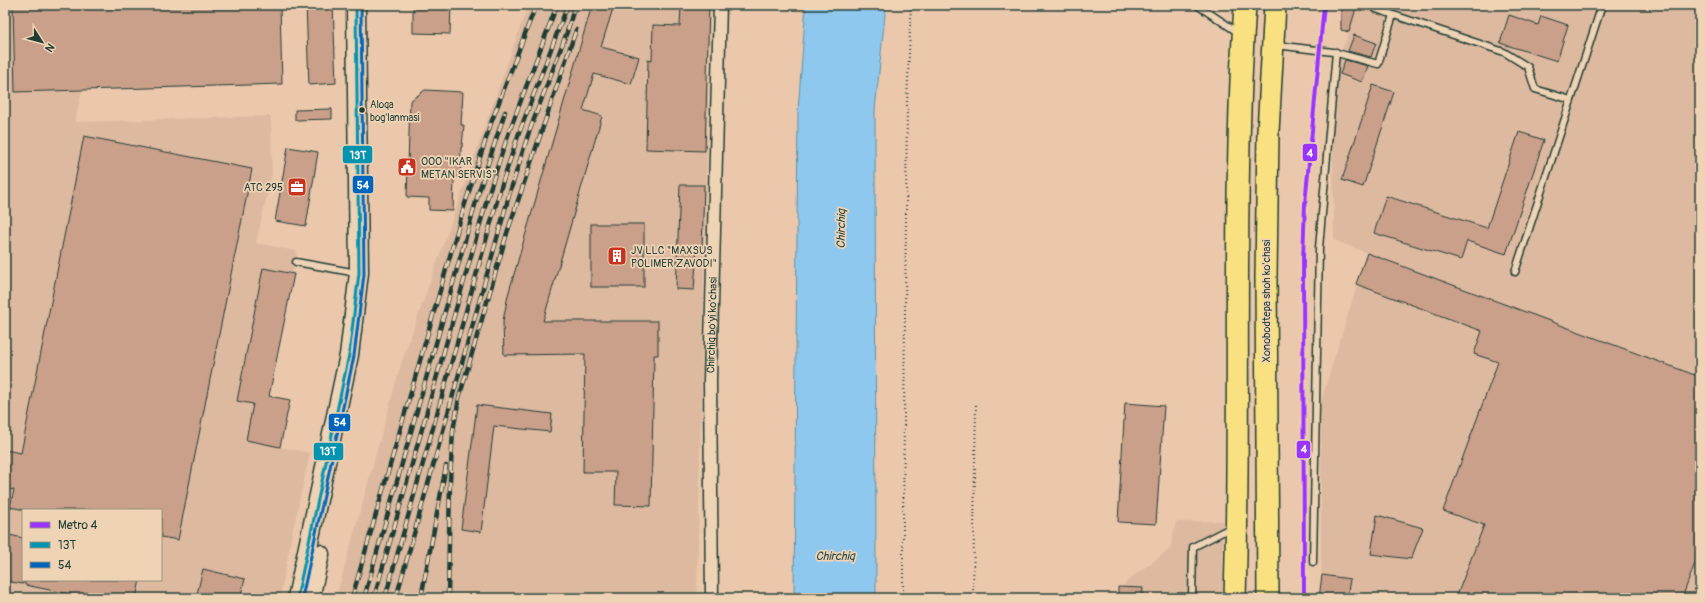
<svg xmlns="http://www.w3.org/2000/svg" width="1705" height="603" viewBox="0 0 1705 603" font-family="Pangolin,sans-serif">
<rect width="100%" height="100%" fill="#ebc8ac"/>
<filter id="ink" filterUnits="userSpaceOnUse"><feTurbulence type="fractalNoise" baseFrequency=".025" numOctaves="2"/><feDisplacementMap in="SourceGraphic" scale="8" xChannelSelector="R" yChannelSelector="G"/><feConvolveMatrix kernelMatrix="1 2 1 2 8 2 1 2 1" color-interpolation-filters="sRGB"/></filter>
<g filter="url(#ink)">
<g fill="#ddb9a0" fill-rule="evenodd">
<path d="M5,5H80L82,90L75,122L271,116L272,174L256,243L297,251L269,396L290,400L280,447L310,453L290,543L280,598H5ZM23,510H161V580H23Z"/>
<polygon points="528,5 710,5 697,598 336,598 401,364"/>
<polygon points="1341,5 1700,5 1700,598 1322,598 1321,554 1321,401 1367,253 1334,240 1332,74 1349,32 1341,30"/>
<polygon points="1223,521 1223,598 1114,598 1128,580 1170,549 1176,522"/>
</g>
<polygon fill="#8fc8ee" stroke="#6290a4" points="806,5 886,5 875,110 876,598 794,598 798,111"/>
<g fill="#cba08b" stroke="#1f3d34">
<polygon points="13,5 280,5 282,84 15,92"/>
<polygon points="306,5 333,5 336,83 309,85"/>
<polygon points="413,5 451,5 450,34 413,33"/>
<polygon points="592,5 614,5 601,47 639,57 631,84 594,74 583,110 602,116 543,321 658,321 658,355 654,355 651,506 615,505 616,472 583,472 585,354 504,355 503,321 508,295"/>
<polygon points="681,5 709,5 705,151 646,149 648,60 652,61 653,25 680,26"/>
<polygon points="1341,5 1357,5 1349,32 1341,30"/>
<polygon points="1509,15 1538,25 1541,16 1568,25 1557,61 1500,43"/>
<polygon points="1354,35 1376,43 1371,57 1348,51"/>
<polygon points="1345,60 1368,66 1362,82 1340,74"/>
<polygon points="1373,85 1394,92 1363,187 1342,180"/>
<polygon points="425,90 463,92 461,125 464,125 462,147 461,147 460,177 454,177 453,211 429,210 429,198 407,197 410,101"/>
<polygon points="332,109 332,119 295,120 295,110"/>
<polygon points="1519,132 1544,140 1506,254 1467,241 1461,260 1374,233 1386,196 1487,228"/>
<polygon points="84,136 252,169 178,540 161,537 161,510 25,510 10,507 14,490 5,488 5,450 21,453"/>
<polygon points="288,147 318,152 306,226 275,221"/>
<polygon points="680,185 704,185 702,249 697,248 694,290 676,289"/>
<rect x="591" y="224" width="53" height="63"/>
<polygon points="1367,253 1700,377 1700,550 1682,598 1456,598 1484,525 1443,511 1498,362 1474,354 1482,331 1356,284"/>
<polygon points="263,268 294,274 269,396 290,400 280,447 246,440 253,404 237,401"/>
<polygon points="1125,403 1164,406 1156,524 1118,522"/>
<polygon points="477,405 552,414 550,432 494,426 481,532 461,529"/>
<polygon points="1377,515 1423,528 1411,559 1371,554"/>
<polygon points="9,535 23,538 23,584 5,581 5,552"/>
<polygon points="203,569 245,579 240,598 196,598"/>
<polygon points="1322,575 1350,579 1347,598 1319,598"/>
<polygon points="25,580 140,580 136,598 90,598 25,585"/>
<polygon points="1118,587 1143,588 1142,598 1118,598"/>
</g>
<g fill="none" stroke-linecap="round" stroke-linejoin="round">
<defs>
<g id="service">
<polyline points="1197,5 1239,33"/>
<polyline points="1377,5 1376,9 1504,52 1528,67 1535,89 1571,100"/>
<polyline points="1276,45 1333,52 1378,64 1393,15"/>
<polyline points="296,262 357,273"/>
<polyline points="1515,272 1602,5"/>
<polyline points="1313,562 1319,248 1336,52"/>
<polyline points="1192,598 1193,547 1232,527"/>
</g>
<g id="minor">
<path id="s1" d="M712,598L710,380L720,5"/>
</g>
<g id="secondary">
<polyline points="297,598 349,355 359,273 356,5"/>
<polyline points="310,598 320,554"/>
</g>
<g id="trunk">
<path d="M1235,598C1241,401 1232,202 1245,5"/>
<polyline points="1268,598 1266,277 1268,132 1275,5"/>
</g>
</defs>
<use href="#service" stroke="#1f3d34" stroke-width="9"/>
<use href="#minor" stroke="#1f3d34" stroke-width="15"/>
<use href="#secondary" stroke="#1f3d34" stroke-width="21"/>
<use href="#trunk" stroke="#1f3d34" stroke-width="24"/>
<g stroke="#1f3d34" stroke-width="2" stroke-dasharray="1 3" stroke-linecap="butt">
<polyline points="903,598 903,526 907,104 911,5"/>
<polyline points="973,598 976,402"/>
</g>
<use href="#service" stroke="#eed3b5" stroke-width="6"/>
<use href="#minor" stroke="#eed3b5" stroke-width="12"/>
<use href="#secondary" stroke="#eed3b5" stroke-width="18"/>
<use href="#trunk" stroke="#f9e181" stroke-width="21"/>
<defs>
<g id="rail">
<polyline points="352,598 464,207 491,123 536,5"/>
<polyline points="364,598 479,191 505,112"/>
<polyline points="374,598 490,189 509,132 557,5"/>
<polyline points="385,598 501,187 519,133 567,7"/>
<polyline points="396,598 510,192 528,135 567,32 575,5"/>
<polyline points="421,598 446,466"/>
<polyline points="448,598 450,480 453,431 459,398 507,233 576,30"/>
</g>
</defs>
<use href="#rail" stroke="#1f3d34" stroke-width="4.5"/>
<use href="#rail" stroke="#eed3b5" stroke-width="3" stroke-dasharray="9" stroke-linecap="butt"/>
<defs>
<polyline id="bus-1" points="297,598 349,355 359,273 356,5"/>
<polyline id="bus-2" points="302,598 354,356 364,274 361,5"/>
</defs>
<use href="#bus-1" stroke="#eed3b5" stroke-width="6"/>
<use href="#bus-2" stroke="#eed3b5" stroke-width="6"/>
<use href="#bus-1" stroke="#0693af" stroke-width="3"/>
<use href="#bus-2" stroke="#0065bd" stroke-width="3"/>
<defs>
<polyline id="metro-1" points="1304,598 1303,259 1305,204 1324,5"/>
</defs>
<use href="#metro-1" stroke="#eed3b5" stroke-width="7"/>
<use href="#metro-1" stroke="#93f" stroke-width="4"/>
</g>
</g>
<defs>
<symbol id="civic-square" viewBox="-11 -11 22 22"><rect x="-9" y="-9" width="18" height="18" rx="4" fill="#c8321e" stroke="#eed3b5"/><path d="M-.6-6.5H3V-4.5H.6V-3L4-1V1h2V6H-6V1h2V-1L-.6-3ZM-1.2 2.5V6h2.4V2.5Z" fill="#fff"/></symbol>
<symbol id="office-square" viewBox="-11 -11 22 22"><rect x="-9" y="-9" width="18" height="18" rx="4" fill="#c8321e" stroke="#eed3b5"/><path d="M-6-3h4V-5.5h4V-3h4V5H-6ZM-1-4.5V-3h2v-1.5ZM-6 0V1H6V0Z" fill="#fff"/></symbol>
<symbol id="building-square" viewBox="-11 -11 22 22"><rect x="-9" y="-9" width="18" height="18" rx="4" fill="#c8321e" stroke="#eed3b5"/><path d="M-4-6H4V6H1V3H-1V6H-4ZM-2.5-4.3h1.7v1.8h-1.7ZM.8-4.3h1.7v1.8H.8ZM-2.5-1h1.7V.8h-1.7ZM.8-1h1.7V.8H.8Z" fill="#fff"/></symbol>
</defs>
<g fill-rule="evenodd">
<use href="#civic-square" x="396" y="156" width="22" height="22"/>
<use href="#office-square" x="286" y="176" width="22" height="22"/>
<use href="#building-square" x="606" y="245" width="22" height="22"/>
</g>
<circle fill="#1f3d34" stroke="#eed3b5" stroke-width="1.5" cx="362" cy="110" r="3.5"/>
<g text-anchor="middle" stroke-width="3.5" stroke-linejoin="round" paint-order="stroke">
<g font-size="10" fill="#1f3d34" stroke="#eed3b5" text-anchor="start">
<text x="370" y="108">Aloqa<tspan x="370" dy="13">bog'lanmasi</tspan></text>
</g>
<g font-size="11" fill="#1f3d34" stroke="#eed3b5" text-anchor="start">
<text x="421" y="165">OOO "IKAR<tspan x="421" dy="13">METAN SERVIS"</tspan></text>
<text x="283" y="191" text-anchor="end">ATC 295</text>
<text x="631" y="254">JV LLC "MAXSUS<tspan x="631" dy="13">POLIMER ZAVODI"</tspan></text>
</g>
<g font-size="11" fill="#1f3d34" stroke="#eed3b5">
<text transform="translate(1266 301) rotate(-90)" y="4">Xonobodtepa shoh ko'chasi</text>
<text dy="4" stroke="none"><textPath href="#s1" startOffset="273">Chirchiq bo'yi ko'chasi</textPath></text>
</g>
<g font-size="12" font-style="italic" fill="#2a4b47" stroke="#eed3b5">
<text transform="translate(841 229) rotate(-89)" y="4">Chirchiq</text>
<text x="835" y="560">Chirchiq</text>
</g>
</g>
<g stroke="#eed3b5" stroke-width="1.5">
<rect x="1302" y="143" width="16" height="19" rx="4" fill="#93f"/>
<rect x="342" y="145" width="31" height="19" rx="4" fill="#0693af"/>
<rect x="352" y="175" width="22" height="19" rx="4" fill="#0065bd"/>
<rect x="328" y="413" width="23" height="19" rx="4" fill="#0065bd"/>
<rect x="1296" y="440" width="15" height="19" rx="4" fill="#93f"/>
<rect x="313" y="442" width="31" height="19" rx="4" fill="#0693af"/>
</g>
<g font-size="11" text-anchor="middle" font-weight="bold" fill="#fff">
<text x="1310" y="157">4</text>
<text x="358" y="159">13Т</text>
<text x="363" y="189">54</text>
<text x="340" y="426">54</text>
<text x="1304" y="453">4</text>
<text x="328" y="455">13Т</text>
</g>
<rect width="1705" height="603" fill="none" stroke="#eed3b5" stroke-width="20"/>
<rect x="10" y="10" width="1685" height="583" fill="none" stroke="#1f3d34" stroke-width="1.5" filter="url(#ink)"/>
<rect x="22" y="509" width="140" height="72" fill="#eed3b5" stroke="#9b9781"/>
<rect x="30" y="522" width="20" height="6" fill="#9933ff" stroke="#9b9781"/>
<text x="58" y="529" font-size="12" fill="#1f3d34">Metro 4</text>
<rect x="30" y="542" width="20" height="6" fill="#0693af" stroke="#9b9781"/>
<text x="58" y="549" font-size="12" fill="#1f3d34">13Т</text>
<rect x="30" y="562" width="20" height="6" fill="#0065bd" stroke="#9b9781"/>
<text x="58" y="569" font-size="12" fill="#1f3d34">54</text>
<g transform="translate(42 42) rotate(126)" stroke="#eed3b5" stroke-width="3" paint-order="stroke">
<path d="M0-3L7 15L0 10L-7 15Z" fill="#1f3d34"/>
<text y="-6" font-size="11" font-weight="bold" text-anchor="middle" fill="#1f3d34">N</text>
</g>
</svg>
